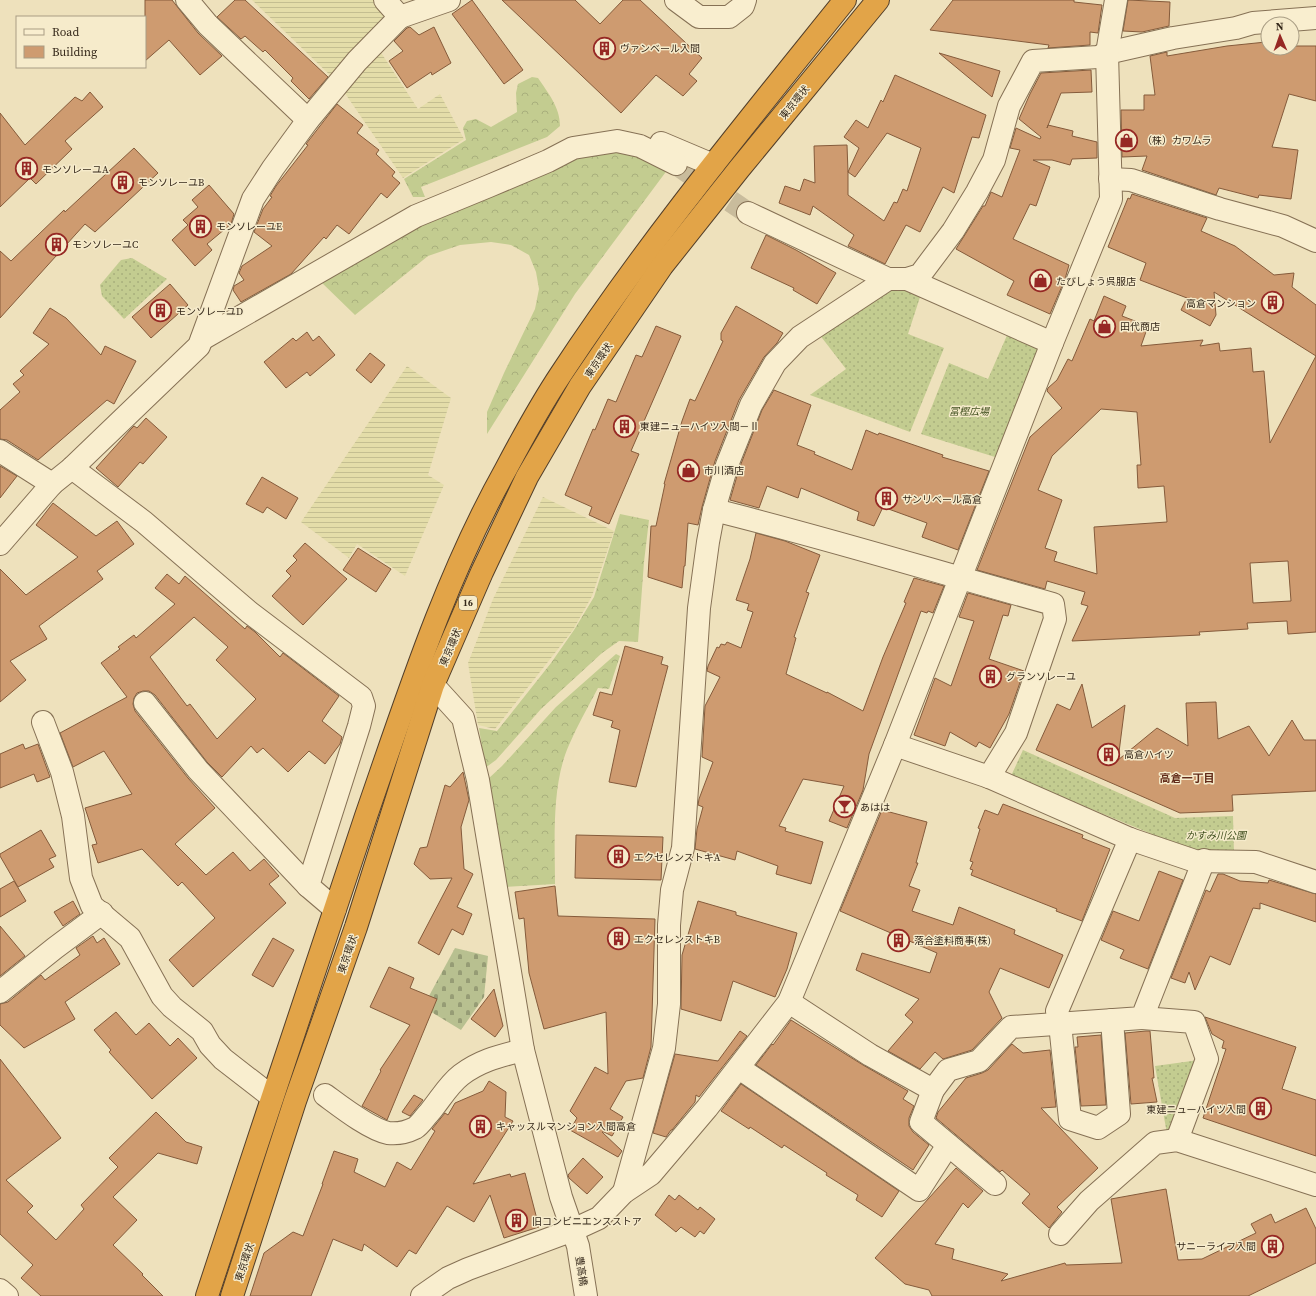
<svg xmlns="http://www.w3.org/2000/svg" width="1316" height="1296" viewBox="0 0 1316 1296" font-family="'Source Serif 4','Noto Sans JP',serif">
<defs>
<pattern id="farmland-rules" width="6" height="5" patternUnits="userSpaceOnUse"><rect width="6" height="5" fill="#e4dda9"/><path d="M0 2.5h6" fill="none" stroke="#c4be91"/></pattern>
<pattern id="grass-dots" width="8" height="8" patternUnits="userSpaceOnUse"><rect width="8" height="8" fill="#c3cc90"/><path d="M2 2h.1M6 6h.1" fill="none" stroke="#a8af7c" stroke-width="1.8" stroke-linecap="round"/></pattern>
<pattern id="forest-crowns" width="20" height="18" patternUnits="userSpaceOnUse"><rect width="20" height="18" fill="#c3cc90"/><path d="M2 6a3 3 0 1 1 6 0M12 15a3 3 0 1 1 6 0" fill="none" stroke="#a8af7c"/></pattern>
<pattern id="cemetery-stones" width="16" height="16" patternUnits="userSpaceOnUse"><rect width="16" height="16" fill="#b8c090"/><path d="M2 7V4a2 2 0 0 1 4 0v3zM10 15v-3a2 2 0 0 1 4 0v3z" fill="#969c75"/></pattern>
</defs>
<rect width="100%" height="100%" fill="#eee1bc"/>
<g fill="url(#farmland-rules)">
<polygon points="252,0 381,0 393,13 334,79"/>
<polygon points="378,48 418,109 440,94 464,139 403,178 342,89"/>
<polygon points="407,366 451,398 428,475 444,485 405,576 357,544 349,558 301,522"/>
<polygon points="543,497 614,531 592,596 573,630 495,729 478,725 468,663 493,599"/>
</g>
<g fill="url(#grass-dots)">
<polygon points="132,258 167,279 124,319 102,296 100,285 121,260"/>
<polygon points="901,288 921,294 908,334 944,348 910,432 810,395 846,369 819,334 883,293"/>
<polygon points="1008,333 1040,347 995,457 921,434 949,363 988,379"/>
<polygon points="1023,750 1175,818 1233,816 1234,854 1193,851 1011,776"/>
<polygon points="1199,1060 1171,1134 1167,1134 1155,1066"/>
</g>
<g fill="url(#forest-crowns)">
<path d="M532,77L538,78C548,93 560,107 560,126L547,137L421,187L425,197H413L404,179L466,140L463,128L467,121L476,119L491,127L517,112L516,93L518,84Z"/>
<polygon points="625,148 668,169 575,294 487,434 487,412 504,373 535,309 539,289 536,272 529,255 511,245 491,242 460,245 428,256 355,315 319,280 391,237 583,155"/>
<polygon points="620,514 649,520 644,562 638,642 619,641 602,653 541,709 496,760 485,768 479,728 497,731 551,663 574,630 594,597"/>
<path d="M616,654L620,656L609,689L598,688C588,707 577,726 569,745C551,785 555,841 555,884L505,887L488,779L502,766L556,707Z"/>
</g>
<polygon fill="url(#cemetery-stones)" points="455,948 488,956 484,997 461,1030 423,1007"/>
<g fill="#ce9b70" stroke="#855b3b" fill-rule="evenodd">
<polygon points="145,0 172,0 198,33 222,56 200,75 169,40 145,61"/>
<polygon points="235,0 245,0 328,77 309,99 291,81 293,78 265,50 263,52 245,36 241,39 217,17"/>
<polygon points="472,0 523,70 504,84 452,14"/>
<polygon points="502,0 575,0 600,24 623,0 640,0 702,58 689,74 697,81 683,96 656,75 621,113"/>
<polygon points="953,0 1074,0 1074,2 1102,5 1098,33 1090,32 1090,45 1048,48 1049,45 930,30"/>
<polygon points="1128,0 1170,2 1169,26 1142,32 1123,31"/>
<polygon points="410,27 419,35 434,27 451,63 432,75 431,72 407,88 389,61 403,51 394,41 407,28"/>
<polygon points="1266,42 1268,48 1292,48 1292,46 1316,46 1316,101 1289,94 1272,147 1298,150 1291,199 1259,195 1258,198 1219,188 1216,195 1142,170 1147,156 1122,157 1121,110 1144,110 1144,95 1155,95 1150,56 1167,52 1167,56 1227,46"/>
<polygon points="939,53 1000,71 992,97"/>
<polygon points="1091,70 1092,92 1061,93 1047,128 1048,125 1073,131 1072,136 1097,142 1097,158 1072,159 1070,165 1052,160 1033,160 1050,167 1036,206 1030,204 1013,239 1069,265 1065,279 1050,314 1007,295 1014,281 956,249 983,206 985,206 991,192 1002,197 1020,150 1010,148 1016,128 1040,139 1041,137 1019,119 1030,94 1041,73"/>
<path d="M895,75L986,115L979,138L972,137L954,193L943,187L920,232L906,225L885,264L848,246L854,235L813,206L810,215L779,203L785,186L800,191L804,179L815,183L814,146L847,145L848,172L859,148L844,137L856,120L868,128L881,100L883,102ZM887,133L921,148L907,191L903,189L897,203L894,202L884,221L848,195V172L855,177Z"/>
<polygon points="90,92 103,107 65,141 72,149 36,184 30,178 0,207 0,113 25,145 75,97 82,101"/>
<polygon points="337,104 363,125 357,133 379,150 376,154 395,172 392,176 400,183 387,198 381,193 349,234 337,225 326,239 324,237 291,274 241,302 233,290 234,286 244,280 239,273 242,266 272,246 254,232 263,209 272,197 270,196 276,186 308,145 306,144"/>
<polygon points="134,148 158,173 95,232 85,224 0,318 0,251 11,261 64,210 65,212"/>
<polygon points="209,185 234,214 231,224 207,244 212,250 195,266 172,240 188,225 183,220 198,207 192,200"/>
<polygon points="1132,194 1207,218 1201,231 1235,246 1274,275 1294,273 1292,287 1316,305 1316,356 1214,292 1216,315 1210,326 1181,310 1187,298 1140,280 1146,263 1108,247 1128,198 1130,199"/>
<polygon points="766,235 796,250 836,273 817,304 793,290 794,288 751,268"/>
<polygon points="170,284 188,305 151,338 132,317"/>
<path d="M1104,296L1126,306L1122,316L1148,326L1141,346L1203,340L1200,346L1219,343L1220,351L1251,348L1253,372L1264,371L1270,443L1316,356V632L1288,634L1287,621L1247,623L1248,629L1199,632L1200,635L1072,641L1088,606L1081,604L1085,592L1047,581L1045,589L977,570L1030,437L1062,408L1047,391L1048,388L1057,380L1068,359L1072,361L1090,319L1094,321ZM1101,409L1137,412L1141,465H1137L1138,488L1164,486L1167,522L1094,527L1097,574L1054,561L1057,552L1045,548L1062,500L1038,490L1052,456ZM1288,561L1291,601L1253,603L1250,563Z"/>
<polygon points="736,306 783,333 777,343 764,357 739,400 715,461 702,507 698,525 688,523 685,566 684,566 682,588 648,577 651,526 656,526 665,484 664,484 682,421 690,399 695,401 723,341 721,340 721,333"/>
<polygon points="50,308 66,318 101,355 105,346 136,361 114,404 107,400 38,460 7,440 0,439 0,410 20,392 13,384 24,375 20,371 49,344 33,333"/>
<polygon points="656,326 681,336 631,451 639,454 609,524 589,515 592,507 565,495 593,429 595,430 608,399 616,402 636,355 642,357"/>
<polygon points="307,332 313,341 319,336 335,355 310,376 307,372 286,388 264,362 293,338 296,341"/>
<polygon points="370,353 385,365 371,383 356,370"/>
<polygon points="774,390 811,405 797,445 815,452 814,454 852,470 866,430 878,435 879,433 943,455 942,457 989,471 958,550 922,537 927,523 883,507 874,526 857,520 859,512 801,488 798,498 767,486 759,508 730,500 739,469 762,410"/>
<polygon points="146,418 167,437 143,464 140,462 118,487 96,468 131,429 134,426 137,428"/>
<polygon points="0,466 17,476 0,498"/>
<polygon points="262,477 298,498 286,519 267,507 263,513 246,504"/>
<polygon points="53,503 96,536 117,521 134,544 97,571 103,579 39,626 47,639 10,661 26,680 0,702 0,569 26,595 78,557 36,525"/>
<polygon points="756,533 785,541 820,555 806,592 809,593 794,637 796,638 786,674 827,693 827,692 863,711 883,657 906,603 904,602 914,578 944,586 933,613 928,611 927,613 921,611 869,754 863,790 847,828 829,821 844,786 803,779 779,826 786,828 785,831 823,842 811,884 776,874 778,866 737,851 735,860 695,849 697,829 703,807 698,805 699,799 713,762 702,757 705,706 720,677 707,671 708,666 717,647 719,648 721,644 725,645 727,642 741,648 753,612 747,610 749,604 736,600 750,559"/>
<polygon points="305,543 347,579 303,625 272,596 291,576 286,571 297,560 293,556"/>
<polygon points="358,548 391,569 376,592 343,570"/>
<path d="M167,574L179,584L185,576L245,629L247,626L255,632L280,657L283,653L339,696L322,721L342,737L340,744L325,764L309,751L288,772L263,748L257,753L251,746L222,777L207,762L155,695L149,691H143L137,693L134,698L133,704L135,711L188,778L215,808L175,844L206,875L233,852L250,871L264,859L279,876L269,884L286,903L193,987L169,960L215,918L182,882L178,886L142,849L98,863L92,845L97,844L85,808L132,794L104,751L73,767L60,733L127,697L101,663L120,649L118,647L134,635L136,638L175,604L155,588ZM194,617L228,647L216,660L256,699L217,739L190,704L187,706L150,657Z"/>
<polygon points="968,593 1011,605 1008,616 1003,615 989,659 1024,671 1009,714 990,748 979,742 976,747 950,732 945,746 914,735 935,678 951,686 974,621 959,617"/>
<polygon points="625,646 663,657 661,664 668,666 636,787 609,782 620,730 611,727 613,721 593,715 600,692 612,695"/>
<polygon points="1082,684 1092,728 1125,705 1118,760 1157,728 1188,746 1186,703 1216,702 1218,739 1249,726 1269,756 1292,720 1304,740 1316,740 1316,791 1232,795 1233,811 1180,813 1036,750 1057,704 1070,710"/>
<polygon points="23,744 25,749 38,744 50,777 37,782 34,774 0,788 0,754"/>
<polygon points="463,772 469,800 461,827 464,869 473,874 457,907 472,914 463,935 452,929 439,955 418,943 452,878 430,879 414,864 420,848 427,847 445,785 450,787"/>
<polygon points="1003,804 1083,835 1082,838 1110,849 1082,921 1056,911 1057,909 971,875 973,870 970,869 973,862 970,861 980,829 978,828 985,810 998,815"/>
<polygon points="882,810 927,822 916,863 918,863 909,886 920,890 912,911 953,925 959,907 1015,930 1014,934 1063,955 1049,988 1000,968 989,992 1002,1018 972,1050 943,1059 935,1052 920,1069 888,1051 913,1022 905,1015 919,999 856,970 862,953 930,973 937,953 840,911"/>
<polygon points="41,830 56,856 49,859 54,867 18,887 0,856 0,854"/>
<polygon points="576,835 663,837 661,880 575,878"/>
<polygon points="1159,871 1183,880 1148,969 1120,958 1124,950 1101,940 1113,911 1139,921"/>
<polygon points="1218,874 1223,874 1240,881 1268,883 1269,880 1316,894 1316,922 1260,903 1260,909 1253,908 1230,965 1210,956 1195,990 1189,972 1185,983 1171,978 1206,890 1210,892"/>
<polygon points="14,881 26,901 0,917 0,889"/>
<polygon points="555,886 558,916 655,919 651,1047 643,1078 626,1081 610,1109 623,1117 612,1136 604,1132 602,1132 622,1151 618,1157 570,1130 577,1118 570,1111 595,1067 608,1074 606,1012 544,1029 529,973 524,918 519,919 515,892"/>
<polygon points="73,901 80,914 63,926 54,912"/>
<polygon points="698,901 736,912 736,915 797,933 787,969 775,997 733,981 721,1021 681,1009 682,955"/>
<polygon points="0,926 25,956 0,976"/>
<polygon points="93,936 97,943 104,938 120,964 65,1002 75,1019 24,1048 0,1025 0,1004 8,1002 41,975 45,980 80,955 76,948"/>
<polygon points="273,938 294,950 273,987 252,975"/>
<polygon points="389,967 414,978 410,988 437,999 387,1120 362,1106 381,1071 380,1070 410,1025 370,1007"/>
<polygon points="494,989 503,1026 495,1037 471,1019"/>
<polygon points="116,1012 136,1035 149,1023 170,1046 178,1038 197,1058 152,1099 109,1052 111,1050 94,1030"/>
<polygon points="1205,1017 1296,1047 1282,1089 1316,1100 1316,1156 1203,1118 1226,1049 1222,1048 1224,1041 1212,1034"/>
<polygon points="791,1020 863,1065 908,1091 903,1099 914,1106 909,1118 909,1126 913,1132 929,1145 913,1170 756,1065 772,1044 773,1045"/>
<polygon points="740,1031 747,1036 699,1097 696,1095 695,1102 672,1130 671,1130 666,1137 653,1133 675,1054 718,1061"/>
<polygon points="1146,1031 1150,1031 1154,1078 1152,1078 1157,1102 1131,1104 1125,1033"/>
<polygon points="1101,1035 1106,1105 1081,1106 1075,1047 1078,1047 1077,1037"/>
<polygon points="1012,1044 1023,1053 1050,1050 1056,1107 1041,1108 1098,1168 1057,1207 1062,1212 1049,1228 1022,1203 1030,1194 1002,1170 1000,1172 936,1118 938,1112 966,1078 982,1073 988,1070"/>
<polygon points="0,1059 61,1138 6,1180 33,1206 27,1212 56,1240 84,1209 81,1205 118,1167 109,1158 156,1112 186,1142 202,1147 197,1164 158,1153 113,1197 137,1220 113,1245 143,1274 142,1275 163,1296 41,1296 21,1278 33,1265 0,1234"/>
<polygon points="489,1081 506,1092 505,1117 513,1121 473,1184 510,1174 511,1177 525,1173 539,1227 504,1238 490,1195 474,1222 447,1206 416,1254 409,1250 397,1267 364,1244 362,1251 333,1239 311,1296 250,1296 264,1253 293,1232 303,1236 323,1184 322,1184 334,1151 358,1159 354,1172 385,1187 397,1162 411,1170 435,1131 432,1129 445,1113 448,1115 455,1103 483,1091"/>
<polygon points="741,1084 899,1191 882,1217 856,1200 858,1195 826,1175 827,1173 784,1145 782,1148 750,1127 749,1129 721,1111"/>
<polygon points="414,1095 423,1100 410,1116 402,1112"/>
<polygon points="583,1158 603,1177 587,1194 569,1178 568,1175"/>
<polygon points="956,1168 983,1191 968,1208 963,1203 935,1244 954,1249 952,1259 1008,1274 1001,1281 1065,1263 1066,1265 1122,1263 1111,1199 1166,1189 1178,1260 1202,1259 1256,1233 1251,1224 1271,1214 1275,1223 1306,1208 1316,1229 1316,1263 1248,1296 932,1296 929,1290 905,1284 875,1258"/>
<polygon points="669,1195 675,1200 679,1195 698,1210 700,1207 715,1219 704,1234 700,1231 695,1237 681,1227 676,1232 655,1215"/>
</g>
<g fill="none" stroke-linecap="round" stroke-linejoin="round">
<polyline stroke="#c9bc9c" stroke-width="22" stroke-dasharray="22 11" stroke-linecap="butt" points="676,164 748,213"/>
<defs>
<g id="minor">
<polyline points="187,0 208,25 308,120"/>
<polyline points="676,0 699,17 729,17 743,6 745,0"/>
<polyline points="400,17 449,0"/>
<polyline points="661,143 713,165"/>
<polyline points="1110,179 1131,180 1220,209 1283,226 1316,241"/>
<polyline points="748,213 888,279"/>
<polyline points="907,279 1052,343"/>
<polyline points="202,339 416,216 489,186 548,161 573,148 617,141 640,146 676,164"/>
<polyline points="0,451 52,484"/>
<polyline points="72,468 144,522 249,612 361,697 364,706 359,726 308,886 335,909"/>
<path d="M714,510C828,538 940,573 1053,604L1055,619L1016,733L989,777"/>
<polyline points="0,544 52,484 72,468 199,346 253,199 273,168 308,120 357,61 400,17 385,0"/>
<polyline points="433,685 463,718 478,780 523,1050 561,1197 578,1246 586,1296"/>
<polyline points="145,703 198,770 308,886"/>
<polyline points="43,722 62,772 73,816 81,878 92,906 130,938 162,996 172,1007 202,1031 210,1045 223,1059 272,1097"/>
<polyline points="895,745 989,777 1130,839 1195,861 1256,862 1316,882"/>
<polyline points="0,992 55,948 102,913"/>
<polyline points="789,1002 870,1055 933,1090 948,1070 979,1061 1011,1027 1142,1018 1204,860"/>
<polyline points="1142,1018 1194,1022 1207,1059 1177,1140"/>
<polyline points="1112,1020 1119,1114 1098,1128 1070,1119 1060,1024 1057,1011 1130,839"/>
<polyline points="739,1068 919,1190 948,1145"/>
<polyline points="933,1090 921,1122 995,1184"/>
<path d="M325,1095C340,1106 369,1129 388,1133C396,1134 407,1132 415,1128C420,1125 425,1117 429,1113C440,1100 448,1085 461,1075C481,1060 500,1056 523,1050"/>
<polyline points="624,1192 664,1048 669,1004 669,925 672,890 683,848 699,608 708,542 714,510 727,465 751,405 775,363 800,337 888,279 907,279 920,275 953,231 977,192 994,160 1009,106 1033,61 1098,57 1107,53 1173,38 1236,28 1253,23 1316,18"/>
<polyline points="1060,1234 1089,1201 1155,1143 1177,1140 1316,1185"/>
<polyline points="0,1290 7,1296"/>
<polyline points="422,1296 448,1278 468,1269 573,1230 599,1218 624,1192 651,1174 707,1108 789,1002 895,745 1052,343 1111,199 1107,53 1116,0"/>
</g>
<g id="highway">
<path d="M207,1296C260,1136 312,975 366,816C407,698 445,578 506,469C523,437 541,404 561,374C647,243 747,122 845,0"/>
<polyline points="232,1296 295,1101 356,927 433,685 482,572 527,477 580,386 662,266 739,169 878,0"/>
</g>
</defs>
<use href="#minor" stroke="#867155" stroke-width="24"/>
<use href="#highway" stroke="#533f2a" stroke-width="24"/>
<use href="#minor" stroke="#f9eecf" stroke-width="22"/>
<use href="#highway" stroke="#e2a448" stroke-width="22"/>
</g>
<defs>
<symbol id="building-ring" viewBox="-11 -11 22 22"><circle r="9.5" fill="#f6ebcb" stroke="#962824" stroke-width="1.5"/><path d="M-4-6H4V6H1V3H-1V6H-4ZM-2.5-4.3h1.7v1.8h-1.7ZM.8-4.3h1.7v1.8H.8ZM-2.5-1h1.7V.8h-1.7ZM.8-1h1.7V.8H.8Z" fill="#962824"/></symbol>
<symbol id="shop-ring" viewBox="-11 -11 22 22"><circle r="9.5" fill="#f6ebcb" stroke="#962824" stroke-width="1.5"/><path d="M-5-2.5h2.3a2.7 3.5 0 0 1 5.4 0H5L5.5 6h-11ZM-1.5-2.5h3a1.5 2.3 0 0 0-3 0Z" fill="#962824"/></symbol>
<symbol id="bar-ring" viewBox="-11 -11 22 22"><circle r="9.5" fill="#f6ebcb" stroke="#962824" stroke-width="1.5"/><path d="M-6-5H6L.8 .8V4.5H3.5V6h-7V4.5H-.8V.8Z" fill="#962824"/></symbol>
</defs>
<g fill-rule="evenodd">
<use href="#building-ring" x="592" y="36" width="25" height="25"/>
<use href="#shop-ring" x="1114" y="128" width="25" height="25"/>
<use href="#building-ring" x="14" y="156" width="25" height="25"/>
<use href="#building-ring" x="110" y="170" width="25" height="25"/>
<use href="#building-ring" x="188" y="214" width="25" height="25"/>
<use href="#building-ring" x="44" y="232" width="25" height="25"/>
<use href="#shop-ring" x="1028" y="268" width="25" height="25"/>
<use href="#building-ring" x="1260" y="290" width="25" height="25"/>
<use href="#building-ring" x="148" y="298" width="25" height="25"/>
<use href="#shop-ring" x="1092" y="314" width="25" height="25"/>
<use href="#building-ring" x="612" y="414" width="25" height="25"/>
<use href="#shop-ring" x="676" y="458" width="25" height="25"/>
<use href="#building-ring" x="874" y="486" width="25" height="25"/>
<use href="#building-ring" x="978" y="664" width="25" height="25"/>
<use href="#building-ring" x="1096" y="742" width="25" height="25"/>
<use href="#bar-ring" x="832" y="794" width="25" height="25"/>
<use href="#building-ring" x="606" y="844" width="25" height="25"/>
<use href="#building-ring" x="606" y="926" width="25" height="25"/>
<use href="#building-ring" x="886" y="928" width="25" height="25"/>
<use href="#building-ring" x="1248" y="1096" width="25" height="25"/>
<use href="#building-ring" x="468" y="1114" width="25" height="25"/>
<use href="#building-ring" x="504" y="1208" width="25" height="25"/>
<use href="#building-ring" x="1260" y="1234" width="25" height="25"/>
</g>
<g text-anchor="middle" stroke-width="3" stroke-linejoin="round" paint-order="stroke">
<rect fill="#f6ebcb" stroke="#6f624f" stroke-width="1" x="459" y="596" width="18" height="14" rx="3"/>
<g font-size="9" font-weight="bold" fill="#35281a">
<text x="468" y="606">16</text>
</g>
<g font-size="10" fill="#35281a" stroke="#f6ebcb" text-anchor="start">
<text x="620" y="52">ヴァンベール入間</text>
<text x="1142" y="144">（株）カワムラ</text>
<text x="42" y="173">モンソレーユA</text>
<text x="138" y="186">モンソレーユB</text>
<text x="216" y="230">モンソレーユE</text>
<text x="72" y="248">モンソレーユC</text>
<text x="1056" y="285">たびしょう呉服店</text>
<text x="1256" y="307" text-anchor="end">高倉マンション</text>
<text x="176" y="315">モンソレーユD</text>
<text x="1120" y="330">田代商店</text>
<text x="640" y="430">東建ニューハイツ入間－Ⅱ</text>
<text x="704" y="474">市川酒店</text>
<text x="902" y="503">サンリベール高倉</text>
<text x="1006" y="680">グランソレーユ</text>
<text x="1124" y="758">高倉ハイツ</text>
<text x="860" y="811">あはは</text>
<text x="634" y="861">エクセレンストキA</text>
<text x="634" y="943">エクセレンストキB</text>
<text x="914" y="944">落合塗料商事(株)</text>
<text x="1246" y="1113" text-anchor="end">東建ニューハイツ入間</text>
<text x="496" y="1130">キャッスルマンション入間高倉</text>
<text x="532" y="1225">旧コンビニエンスストア</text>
<text x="1256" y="1250" text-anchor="end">サニーライフ入間</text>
</g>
<g font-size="10" fill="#35281a" stroke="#f6ebcb">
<text transform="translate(794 102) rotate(-51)" y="4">東京環状</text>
<text transform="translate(598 360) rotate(-56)" y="4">東京環状</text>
<text transform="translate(450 647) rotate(-67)" y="4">東京環状</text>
<text transform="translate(347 954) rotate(-71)" y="4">東京環状</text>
<text transform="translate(244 1262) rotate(-72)" y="4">東京環状</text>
<text transform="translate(582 1271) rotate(81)" y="4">豊高橋</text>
</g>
<g font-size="10" font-style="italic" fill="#435221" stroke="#f6ebcb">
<text x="969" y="415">冨樫広場</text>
<text x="1216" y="839">かすみ川公園</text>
</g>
<g font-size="11" font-weight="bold" fill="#622b19" stroke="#f6ebcb">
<text x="1187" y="782">高倉一丁目</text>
</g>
</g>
<rect x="16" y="16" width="130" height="52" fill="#f6ebcb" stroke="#a99d84"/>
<rect x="24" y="29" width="20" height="6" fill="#f9eecf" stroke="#a99d84"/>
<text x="52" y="36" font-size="12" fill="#35281a">Road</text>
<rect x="24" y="46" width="20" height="12" fill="#ce9b70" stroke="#a99d84"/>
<text x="52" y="56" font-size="12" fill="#35281a">Building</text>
<g transform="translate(1280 36) rotate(358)"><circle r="19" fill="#f6ebcb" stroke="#a99d84"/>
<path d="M0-3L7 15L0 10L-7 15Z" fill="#962824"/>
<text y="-6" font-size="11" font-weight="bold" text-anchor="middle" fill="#35281a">N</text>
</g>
</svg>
